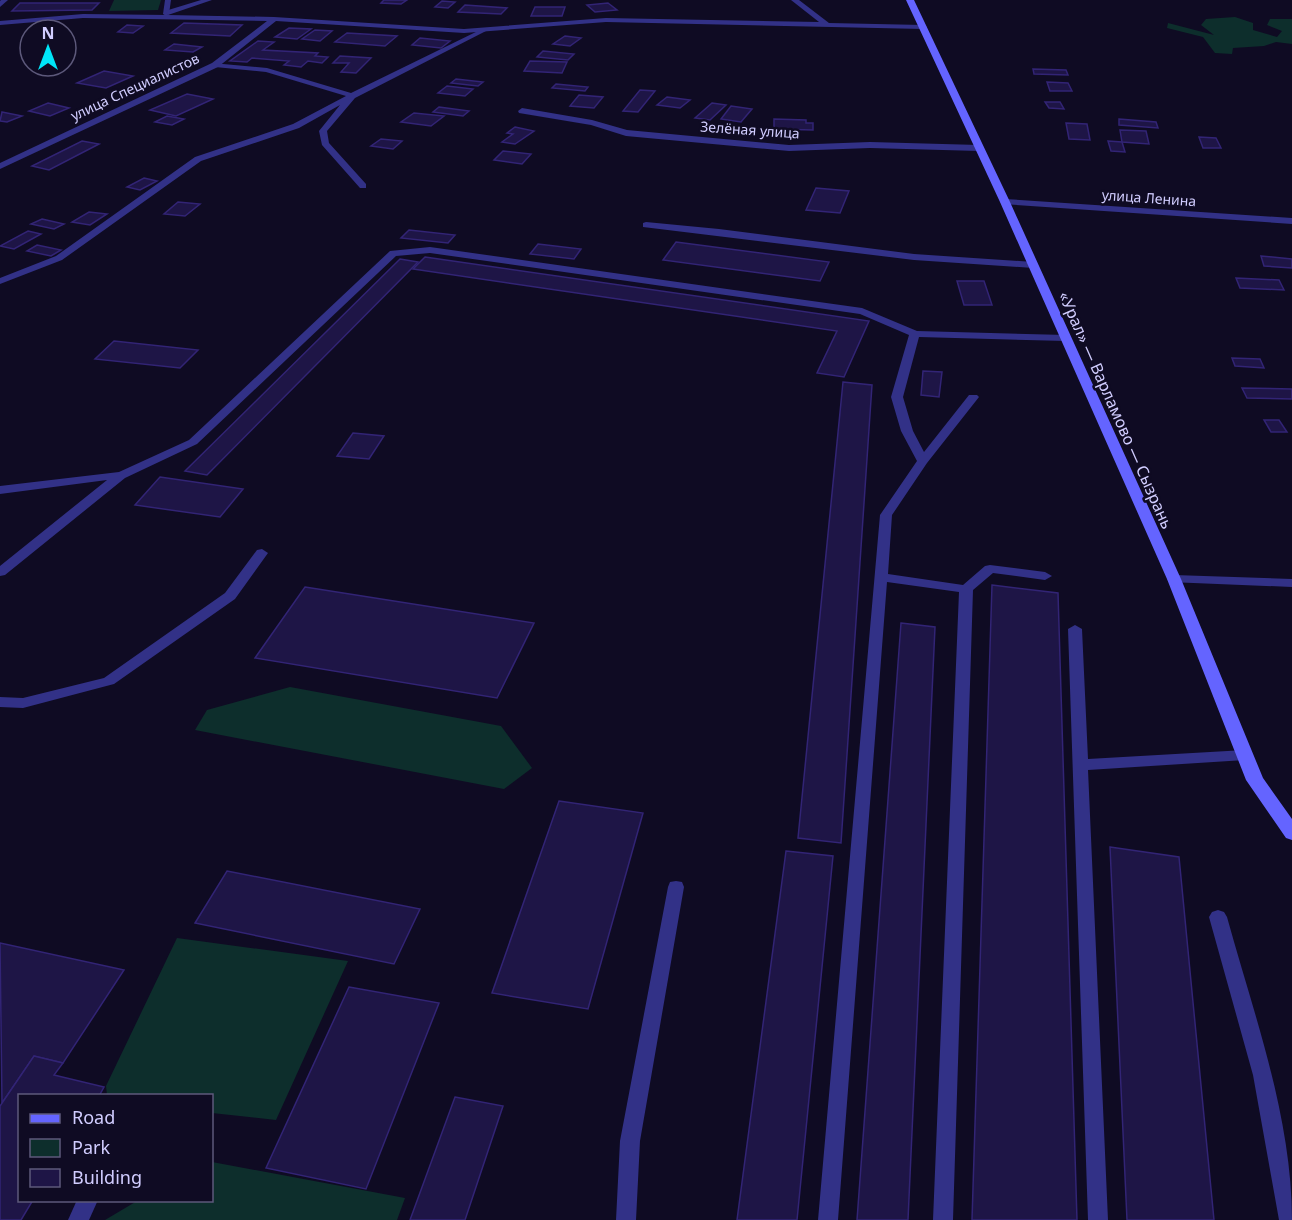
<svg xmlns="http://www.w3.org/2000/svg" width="1292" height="1220" viewBox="0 0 1292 1220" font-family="'Noto Sans',sans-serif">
<rect width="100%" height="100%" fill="#0f0b23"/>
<g fill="#0d2e2c">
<polygon points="114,0 161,0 158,10 109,11"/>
<polygon points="1235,17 1253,23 1253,30 1277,37 1282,31 1267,25 1270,19 1292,19 1292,44 1276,42 1264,46 1233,48 1232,54 1215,53 1203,37 1167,28 1168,23 1214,35 1201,25 1206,19"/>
<polygon points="290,687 501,726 532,768 504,789 195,730 207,710"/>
<polygon points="177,938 348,961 276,1120 212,1113 212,1096 107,1095 106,1086"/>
<polygon points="212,1162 405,1198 397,1220 105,1220 137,1201 212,1200"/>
</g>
<g fill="#1e1546" stroke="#322475" stroke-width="1.5">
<polygon points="384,0 407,0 401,4 381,3"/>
<polygon points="442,1 455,2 448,8 435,7"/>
<polygon points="20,3 99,3 92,10 12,11"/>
<polygon points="608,3 617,10 595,12 587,5"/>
<polygon points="465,5 507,8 501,14 458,12"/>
<polygon points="535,7 565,7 562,16 531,16"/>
<polygon points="184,23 242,25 230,36 171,33"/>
<polygon points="127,25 143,26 133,33 118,32"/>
<polygon points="289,28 311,29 297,39 275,37"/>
<polygon points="315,30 332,31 320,41 302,39"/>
<polygon points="347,33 397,36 385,46 335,42"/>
<polygon points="565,36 581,38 570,46 553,44"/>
<polygon points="420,38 450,41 441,48 412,45"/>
<polygon points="258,41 274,42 263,50 318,53 315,56 328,57 322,63 308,61 301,67 284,65 289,61 252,58 247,62 230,61"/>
<polygon points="174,44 202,47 193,52 165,50"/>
<polygon points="543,51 574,54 568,60 537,57"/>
<polygon points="340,56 371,58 356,73 341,72 349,63 333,63"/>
<polygon points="530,61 567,62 562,73 524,71"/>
<polygon points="1033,69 1066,70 1068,75 1034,74"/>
<polygon points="104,71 133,76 106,88 77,83"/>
<polygon points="456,79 483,82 478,86 451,83"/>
<polygon points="1047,82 1068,83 1072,91 1050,91"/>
<polygon points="556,84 588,87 585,91 552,88"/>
<polygon points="447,86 473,89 465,96 438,93"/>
<polygon points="640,90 655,91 638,112 623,111"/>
<polygon points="187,94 213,99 176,116 150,110"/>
<polygon points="579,95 603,97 594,108 570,106"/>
<polygon points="667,97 690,100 680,108 657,105"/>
<polygon points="1045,102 1060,102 1064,109 1049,108"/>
<polygon points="48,103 69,108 50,116 29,111"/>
<polygon points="712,103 726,105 710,120 695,118"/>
<polygon points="731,106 752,109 741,122 721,119"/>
<polygon points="439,107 469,111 463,116 433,112"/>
<polygon points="2,112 22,116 7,122 0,121"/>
<polygon points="414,113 444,116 431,126 401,122"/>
<polygon points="167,116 184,119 172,125 155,122"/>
<polygon points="774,119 806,120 806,123 813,123 813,130 774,129"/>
<polygon points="1119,119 1156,122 1158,128 1119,125"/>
<polygon points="1066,123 1087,124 1090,140 1069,139"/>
<polygon points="515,127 534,131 515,144 502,142 513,134 507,133"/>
<polygon points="1120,130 1146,131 1149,144 1122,142"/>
<polygon points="1199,137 1216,138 1221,148 1203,148"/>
<polygon points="381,139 402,141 393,149 371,146"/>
<polygon points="82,141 99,144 49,170 32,166"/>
<polygon points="1108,141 1122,142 1125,152 1111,151"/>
<polygon points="503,151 531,154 522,164 494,160"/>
<polygon points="144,178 157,181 140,190 127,187"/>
<polygon points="816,188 849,191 840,213 806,210"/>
<polygon points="178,202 200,204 185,216 164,214"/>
<polygon points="89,212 107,214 90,225 72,222"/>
<polygon points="42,219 64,224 54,229 31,224"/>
<polygon points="409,230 455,235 448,243 401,238"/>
<polygon points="28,231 41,234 14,249 0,246"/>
<polygon points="676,242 829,262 820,281 663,260"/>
<polygon points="538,244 581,249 574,259 530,254"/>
<polygon points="37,245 61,250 51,256 27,251"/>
<polygon points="1261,256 1292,259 1292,268 1264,266"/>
<polygon points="425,257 869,321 844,377 817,373 837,331 413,269"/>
<polygon points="400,259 418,262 207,475 185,471"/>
<polygon points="1236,278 1279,280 1284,290 1240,288"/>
<polygon points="957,281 984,281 992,305 964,305"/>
<polygon points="114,341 198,350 180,368 95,359"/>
<polygon points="1232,358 1260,359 1264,368 1235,366"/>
<polygon points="923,371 942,372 939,397 921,395"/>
<polygon points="843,382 872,385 841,843 798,838"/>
<polygon points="1242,388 1292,389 1292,399 1247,398"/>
<polygon points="1264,420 1279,420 1287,432 1271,432"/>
<polygon points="353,433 384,436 369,459 337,456"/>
<polygon points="160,477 243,489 220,517 135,505"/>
<polygon points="992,585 1058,593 1077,1220 972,1220"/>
<polygon points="305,587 534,623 497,698 255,658"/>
<polygon points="901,623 935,627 908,1220 857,1220"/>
<polygon points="559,801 643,813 588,1009 492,993"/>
<polygon points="1110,847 1179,857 1214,1220 1127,1220"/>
<polygon points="786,851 833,856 797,1220 737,1220"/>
<polygon points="227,871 420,909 394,964 195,923"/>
<polygon points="0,943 124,970 63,1063 34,1056 2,1103"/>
<polygon points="349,987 439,1003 366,1189 266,1168"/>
<polygon points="34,1056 63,1063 54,1075 104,1087 99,1096 20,1096 20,1200 33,1200 21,1220 0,1220 0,1106"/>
<polygon points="455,1097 503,1106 465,1220 410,1220"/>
</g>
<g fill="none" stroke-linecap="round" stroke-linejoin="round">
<g fill="#323187" fill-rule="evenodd">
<polygon points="1,0 8,0 0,7 0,1"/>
<polygon points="165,0 171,0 169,14 166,16 163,14"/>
<polygon points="484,28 486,31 355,98 327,131 329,143 366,184 366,188 360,188 322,145 319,131 340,105 299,128 201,161 62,260 0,284 0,278 56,256 195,157 293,124 346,96 266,72 215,67 212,67 212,63 267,68 351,93"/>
<polygon points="646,222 719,229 914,254 1033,262 1038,265 1033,268 914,260 643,227 643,223"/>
<polygon points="430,247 862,308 917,331 1066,335 1071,338 1066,341 919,337 903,397 913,431 924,452 969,395 977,395 979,397 927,463 892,515 888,574 963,585 985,566 990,565 1045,572 1052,576 1045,580 993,573 973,590 953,1220 933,1220 959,592 887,582 838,1220 818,1220 880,515 917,461 901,431 891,397 909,335 860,314 430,253 396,256 197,444 125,478 5,575 0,576 0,566 107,480 0,494 0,486 119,472 189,440 390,251"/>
<polygon points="262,549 268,553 235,599 114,684 23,708 0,707 0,697 23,698 104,678 225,593 257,550"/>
<polygon points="1075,625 1082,629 1088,759 1245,750 1250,751 1253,755 1250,759 1245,760 1088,770 1108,1220 1088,1220 1068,629"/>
<polygon points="676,881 682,882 684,887 640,1141 636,1220 616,1220 620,1141 668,887 670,882"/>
<path d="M1218,910L1224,912L1227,917C1254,1015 1292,1117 1292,1220H1279L1253,1075L1209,917L1212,912Z"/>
<polygon points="77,1200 98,1200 89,1220 68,1220"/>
</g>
<g fill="#323187" fill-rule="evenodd">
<polygon points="201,0 212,0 168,15 274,17 464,29 606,18 819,22 791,0 799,0 829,23 923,25 927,27 923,29 606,22 464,33 276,21 218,67 0,169 0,163 212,63 267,21 83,18 0,25 0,21 83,14 168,15 165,11"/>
<polygon points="522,108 592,120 627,130 789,145 870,142 979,145 983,148 979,151 870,148 789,151 626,136 591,125 519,113 518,111"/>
<polygon points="1005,199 1292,218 1292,224 1002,204 1000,202"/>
<polygon points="1174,575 1292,579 1292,587 1169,582 1167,579 1169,576"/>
</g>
<polygon fill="#6464ff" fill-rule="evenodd" points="906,0 914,0 1010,202 1181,579 1263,778 1292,819 1292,840 1286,838 1246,780 1167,579 1000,202"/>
</g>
<g text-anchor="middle" stroke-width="5" stroke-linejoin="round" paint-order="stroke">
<g font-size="14" fill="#d1cdff" stroke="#0f0b23">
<text transform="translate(135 87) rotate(-25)" y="5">улица Специалистов</text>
<text transform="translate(750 130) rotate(4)" y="5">Зелёная улица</text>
<text transform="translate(1149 198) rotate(4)" y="5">улица Ленина</text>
</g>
<g font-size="16" fill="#d1cdff" stroke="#0f0b23">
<text transform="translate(1116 410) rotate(66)" y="6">«Урал» — Варламово — Сызрань</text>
</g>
</g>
<rect x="18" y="1094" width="195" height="108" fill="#0f0b23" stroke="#5d597b" stroke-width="1.5"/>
<rect x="30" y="1114" width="30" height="9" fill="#6464ff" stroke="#5d597b" stroke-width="1.5"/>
<text x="72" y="1124" font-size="18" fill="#d1cdff">Road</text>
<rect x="30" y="1139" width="30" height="18" fill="#0d2e2c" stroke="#5d597b" stroke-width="1.5"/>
<text x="72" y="1154" font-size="18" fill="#d1cdff">Park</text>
<rect x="30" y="1169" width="30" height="18" fill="#1e1546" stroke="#5d597b" stroke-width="1.5"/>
<text x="72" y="1184" font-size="18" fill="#d1cdff">Building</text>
<g transform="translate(48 48)"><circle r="28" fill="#0f0b23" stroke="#5d597b" stroke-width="1.5"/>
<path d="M0-4.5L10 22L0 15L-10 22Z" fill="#00e5f8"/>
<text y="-9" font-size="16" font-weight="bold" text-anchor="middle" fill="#d1cdff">N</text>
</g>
</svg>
